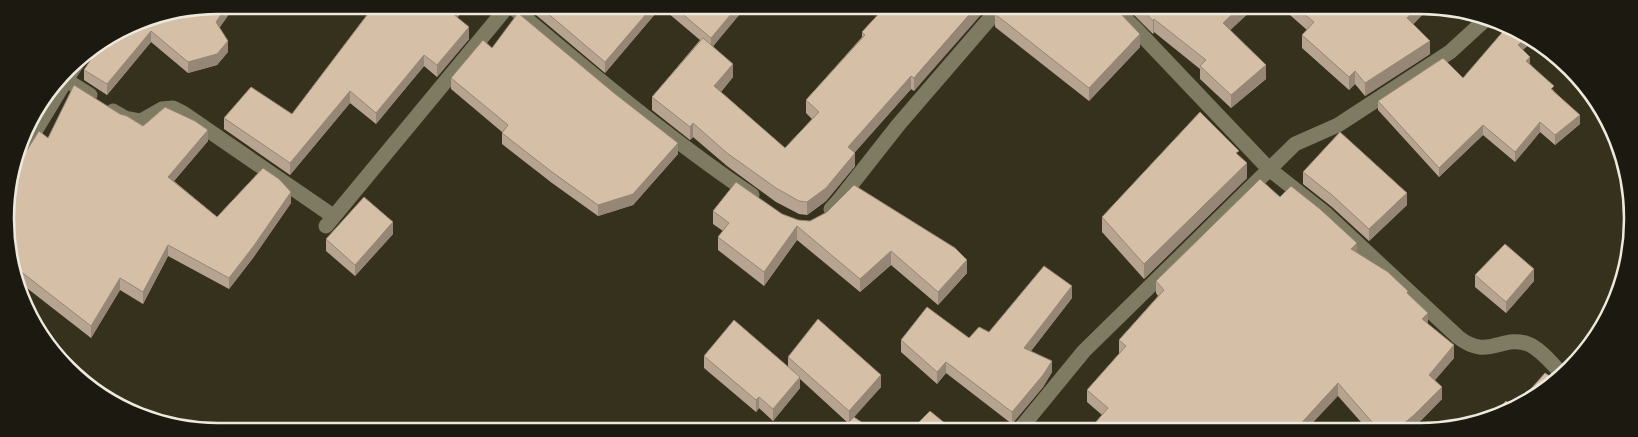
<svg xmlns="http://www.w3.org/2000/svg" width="1638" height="437" viewBox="0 0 1638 437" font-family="Signika,sans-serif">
<rect width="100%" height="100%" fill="#36311c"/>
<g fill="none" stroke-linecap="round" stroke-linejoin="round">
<g stroke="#7f7a62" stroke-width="15">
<path d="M511,6C589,72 667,137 752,195"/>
<path d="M1114,8L1135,28L1269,169L1326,214L1458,337C1488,361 1502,334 1528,344C1541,349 1553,365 1563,375"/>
<polyline points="66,80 90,95"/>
<polyline points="113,111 125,118 141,121 162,109 173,108 183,113 333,216"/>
<polyline points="17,161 66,80 83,54"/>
<polyline points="831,209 840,199 899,124 999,8"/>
<polyline points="326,226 508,6"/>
<polyline points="1020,429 1084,351 1295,144 1338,125 1450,52 1486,19"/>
</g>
</g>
<g fill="#b7a490">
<polygon points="234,5 234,7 219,28 228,52 217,65 188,73 151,42 107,95 84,80 84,70 101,44"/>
<polygon points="368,5 466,6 457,18 469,39 437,77 424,66 376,124 350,103 290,175 224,129 224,118 292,114 372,8"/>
<polygon points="529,6 744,7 744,9 713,46 733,77 721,92 785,148 812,119 806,113 806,100 862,37 862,32 885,7 920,84 914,91 911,89 855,152 855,166 826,201 807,215 799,214 776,202 727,166 693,137 690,140 652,110 652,97 700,40 661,7 605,73 529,9"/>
<polygon points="1127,8 1254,8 1230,30 1266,79 1231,108 1200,79 1200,69 1154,32 1153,34"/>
<polygon points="1282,8 1428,9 1413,24 1430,54 1365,96 1355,84 1349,90 1302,48 1302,35 1307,30"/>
<polygon points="995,14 1140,47 1089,101 995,27"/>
<polygon points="492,48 678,154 633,205 598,216 552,183 502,144 502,132 451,89 451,78"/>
<polygon points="1523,50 1530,64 1554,91 1580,124 1555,145 1540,132 1515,162 1483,135 1439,177 1378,110 1378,101 1463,78"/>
<polygon points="120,114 143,126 208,141 174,181 217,217 291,203 253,258 229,289 168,256 143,304 120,290 91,338 14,278 12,274 5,204 22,158 48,138"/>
<polygon points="1239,156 1247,178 1144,279 1102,232 1102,217"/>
<polygon points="1303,172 1407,205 1369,241 1332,207 1303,184"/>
<polygon points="1280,197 1357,252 1408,294 1428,324 1454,358 1435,380 1442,399 1411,430 1368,430 1338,396 1102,415 1087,402 1087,390 1120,353 1119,353 1119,340 1158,296 1156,293 1156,281"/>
<polygon points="713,211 782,214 798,220 967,273 938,305 891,265 860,292 797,240 764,286 718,250 718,237 723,231 713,224"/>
<polygon points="393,234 355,276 326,251 326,239"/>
<polygon points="1475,275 1534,281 1506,313 1475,287"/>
<polygon points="1072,298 1031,351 1052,372 1043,387 1012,424 946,373 937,384 901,352 901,340 969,338 989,332"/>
<polygon points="704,356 788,367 788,357 881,387 848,423 800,379 800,388 773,421 759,408 756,412 704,368"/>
</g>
<g fill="#958675">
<polygon points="228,5 234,5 234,7 216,33 216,22"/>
<polygon points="457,6 466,6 452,25 452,13"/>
<polygon points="653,6 661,6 661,7 605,73 605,62"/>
<polygon points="737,7 744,7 744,9 711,49 711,38"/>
<polygon points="976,7 987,8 914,91 914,78"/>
<polygon points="1239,8 1254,8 1223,37 1223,23"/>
<polygon points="1415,9 1428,9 1407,31 1407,18"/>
<polygon points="1154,19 1154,32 1153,34 1153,21"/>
<polygon points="469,27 469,39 437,77 437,65"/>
<polygon points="151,31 151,42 107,95 107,84"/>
<polygon points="1140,34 1140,47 1089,101 1089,88"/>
<polygon points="1528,37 1535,40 1518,54 1518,45"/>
<polygon points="228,41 228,52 217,65 188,73 188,62"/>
<polygon points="1430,41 1430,54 1365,96 1365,83"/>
<polygon points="424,55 424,66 376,124 376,113"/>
<polygon points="1530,57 1530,66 1526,61"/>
<polygon points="733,64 733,77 714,99 714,86"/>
<polygon points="1266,65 1266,79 1231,108 1231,95"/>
<polygon points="1355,71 1355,84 1349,90 1349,77"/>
<polygon points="911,76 911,89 848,160 848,147"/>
<polygon points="350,91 350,103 290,175 290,163"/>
<polygon points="1580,115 1580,124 1555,145 1555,135"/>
<polygon points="1540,122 1540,132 1515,162 1515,152"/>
<polygon points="693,123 693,137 690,140 690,127"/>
<polygon points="1483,125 1483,135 1439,177 1439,168"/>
<polygon points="208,130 208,141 168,188 168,177"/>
<polygon points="678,143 678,154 633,205 598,216 598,205"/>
<polygon points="855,153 855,166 826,201 807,215 807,202"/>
<polygon points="1247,163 1247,178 1144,279 1144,264"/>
<polygon points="291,192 291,203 253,258 229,289 229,278"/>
<polygon points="1407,193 1407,205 1369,241 1369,229"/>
<polygon points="393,222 393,234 355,276 355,265"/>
<polygon points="797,226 797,240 764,286 764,272"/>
<polygon points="1357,243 1357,255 1351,249"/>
<polygon points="168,245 168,256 143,304 143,292"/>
<polygon points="891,251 891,265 860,292 860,279"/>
<polygon points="967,260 967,273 938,305 938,292"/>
<polygon points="1534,269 1534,281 1506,313 1506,302"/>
<polygon points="120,278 120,290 91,338 91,326"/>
<polygon points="1072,286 1072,298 1024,360 1024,348"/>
<polygon points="1428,313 1428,325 1422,319"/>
<polygon points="1454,345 1454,358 1429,387 1429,375"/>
<polygon points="1052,361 1052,372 1043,387 1012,424 1012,412"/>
<polygon points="946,362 946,373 937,384 937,372"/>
<polygon points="881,375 881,387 849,423 849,411"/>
<polygon points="800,377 800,388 773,421 773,409"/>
<polygon points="1338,383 1338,396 1306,430 1295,430"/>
<polygon points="1442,387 1442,399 1414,428 1411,430 1396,430"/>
<polygon points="759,397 759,408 756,412 756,400"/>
</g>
<g fill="#d5bfa7" stroke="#958675">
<polygon points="218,5 228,5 216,22 228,41 217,54 188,62 151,31 107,84 84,70 101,44 137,21"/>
<polygon points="374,6 457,6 452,13 469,27 437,65 424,55 376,113 350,91 290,163 224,118 251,87 292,114"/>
<polygon points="539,6 653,6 605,62"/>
<polygon points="673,6 737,7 711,38"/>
<polygon points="885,7 887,7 895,14 901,7 976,7 920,71 914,78 911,76 848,147 855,153 826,188 807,202 799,201 776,188 727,153 693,123 690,127 652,97 703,38 733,64 714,86 785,148 819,112 806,100 865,35 862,32"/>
<polygon points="1000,8 1115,8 1140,34 1089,88 995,14"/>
<polygon points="1141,8 1239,8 1223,23 1266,65 1231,95 1200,66 1206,60 1154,19 1153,21"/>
<polygon points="1298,9 1415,9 1407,18 1430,41 1365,83 1355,71 1349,77 1302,35 1314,22"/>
<polygon points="518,13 614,93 678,143 633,194 598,205 552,172 502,133 508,125 451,78 483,40 492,48"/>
<polygon points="1506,28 1528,37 1518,45 1530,57 1526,61 1554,86 1551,89 1580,115 1555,135 1540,122 1515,152 1483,125 1439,168 1378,101 1443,58 1463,78"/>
<polygon points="74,85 120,114 127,116 143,126 165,107 195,121 208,130 168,177 217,217 263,168 279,179 291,192 253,247 229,278 168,245 143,292 120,278 91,326 11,264 5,204 18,159 22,158 39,131 48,138"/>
<polygon points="1200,112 1239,151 1236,153 1247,163 1144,264 1102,217"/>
<polygon points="1340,132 1407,193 1369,229 1332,195 1303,172"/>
<polygon points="1260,179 1280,197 1291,186 1320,209 1357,243 1351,249 1388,272 1408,291 1407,293 1428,313 1422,319 1454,345 1429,375 1442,387 1414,415 1396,430 1379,430 1338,383 1295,430 1089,430 1108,408 1087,390 1126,346 1119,340 1164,290 1156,281"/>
<polygon points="736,182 782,214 798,220 810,221 827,212 854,185 955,248 967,260 938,292 891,251 860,279 797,226 764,272 718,237 729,223 713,211"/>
<polygon points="364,197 393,222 355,265 326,239"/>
<polygon points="1505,244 1534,269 1506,302 1475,275"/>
<polygon points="1044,266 1072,286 1024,348 1052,361 1043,375 1012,412 946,362 937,372 901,340 927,307 969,338 979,327 989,332"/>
<polygon points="818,319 881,375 849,411 788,357"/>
<polygon points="734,320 800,377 773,409 759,397 756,400 704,356"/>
<polygon points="1545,373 1556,380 1514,410 1493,416 1506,401 1514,408"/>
<polygon points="930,411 952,429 912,429"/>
<polygon points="854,417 871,429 842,429"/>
<polygon points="1003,423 1010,429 1006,429"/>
</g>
<path d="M0 0H1638V437H0ZM218 14H1420A204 204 0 0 1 1624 218V219A204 204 0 0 1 1420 423H218A204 204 0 0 1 14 219V218A204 204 0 0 1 218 14Z" fill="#1c1910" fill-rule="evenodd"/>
<path fill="none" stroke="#edeadd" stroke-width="2.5" d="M218 14H1420A204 204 0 0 1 1624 218V219A204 204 0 0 1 1420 423H218A204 204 0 0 1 14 219V218A204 204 0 0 1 218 14Z"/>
</svg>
